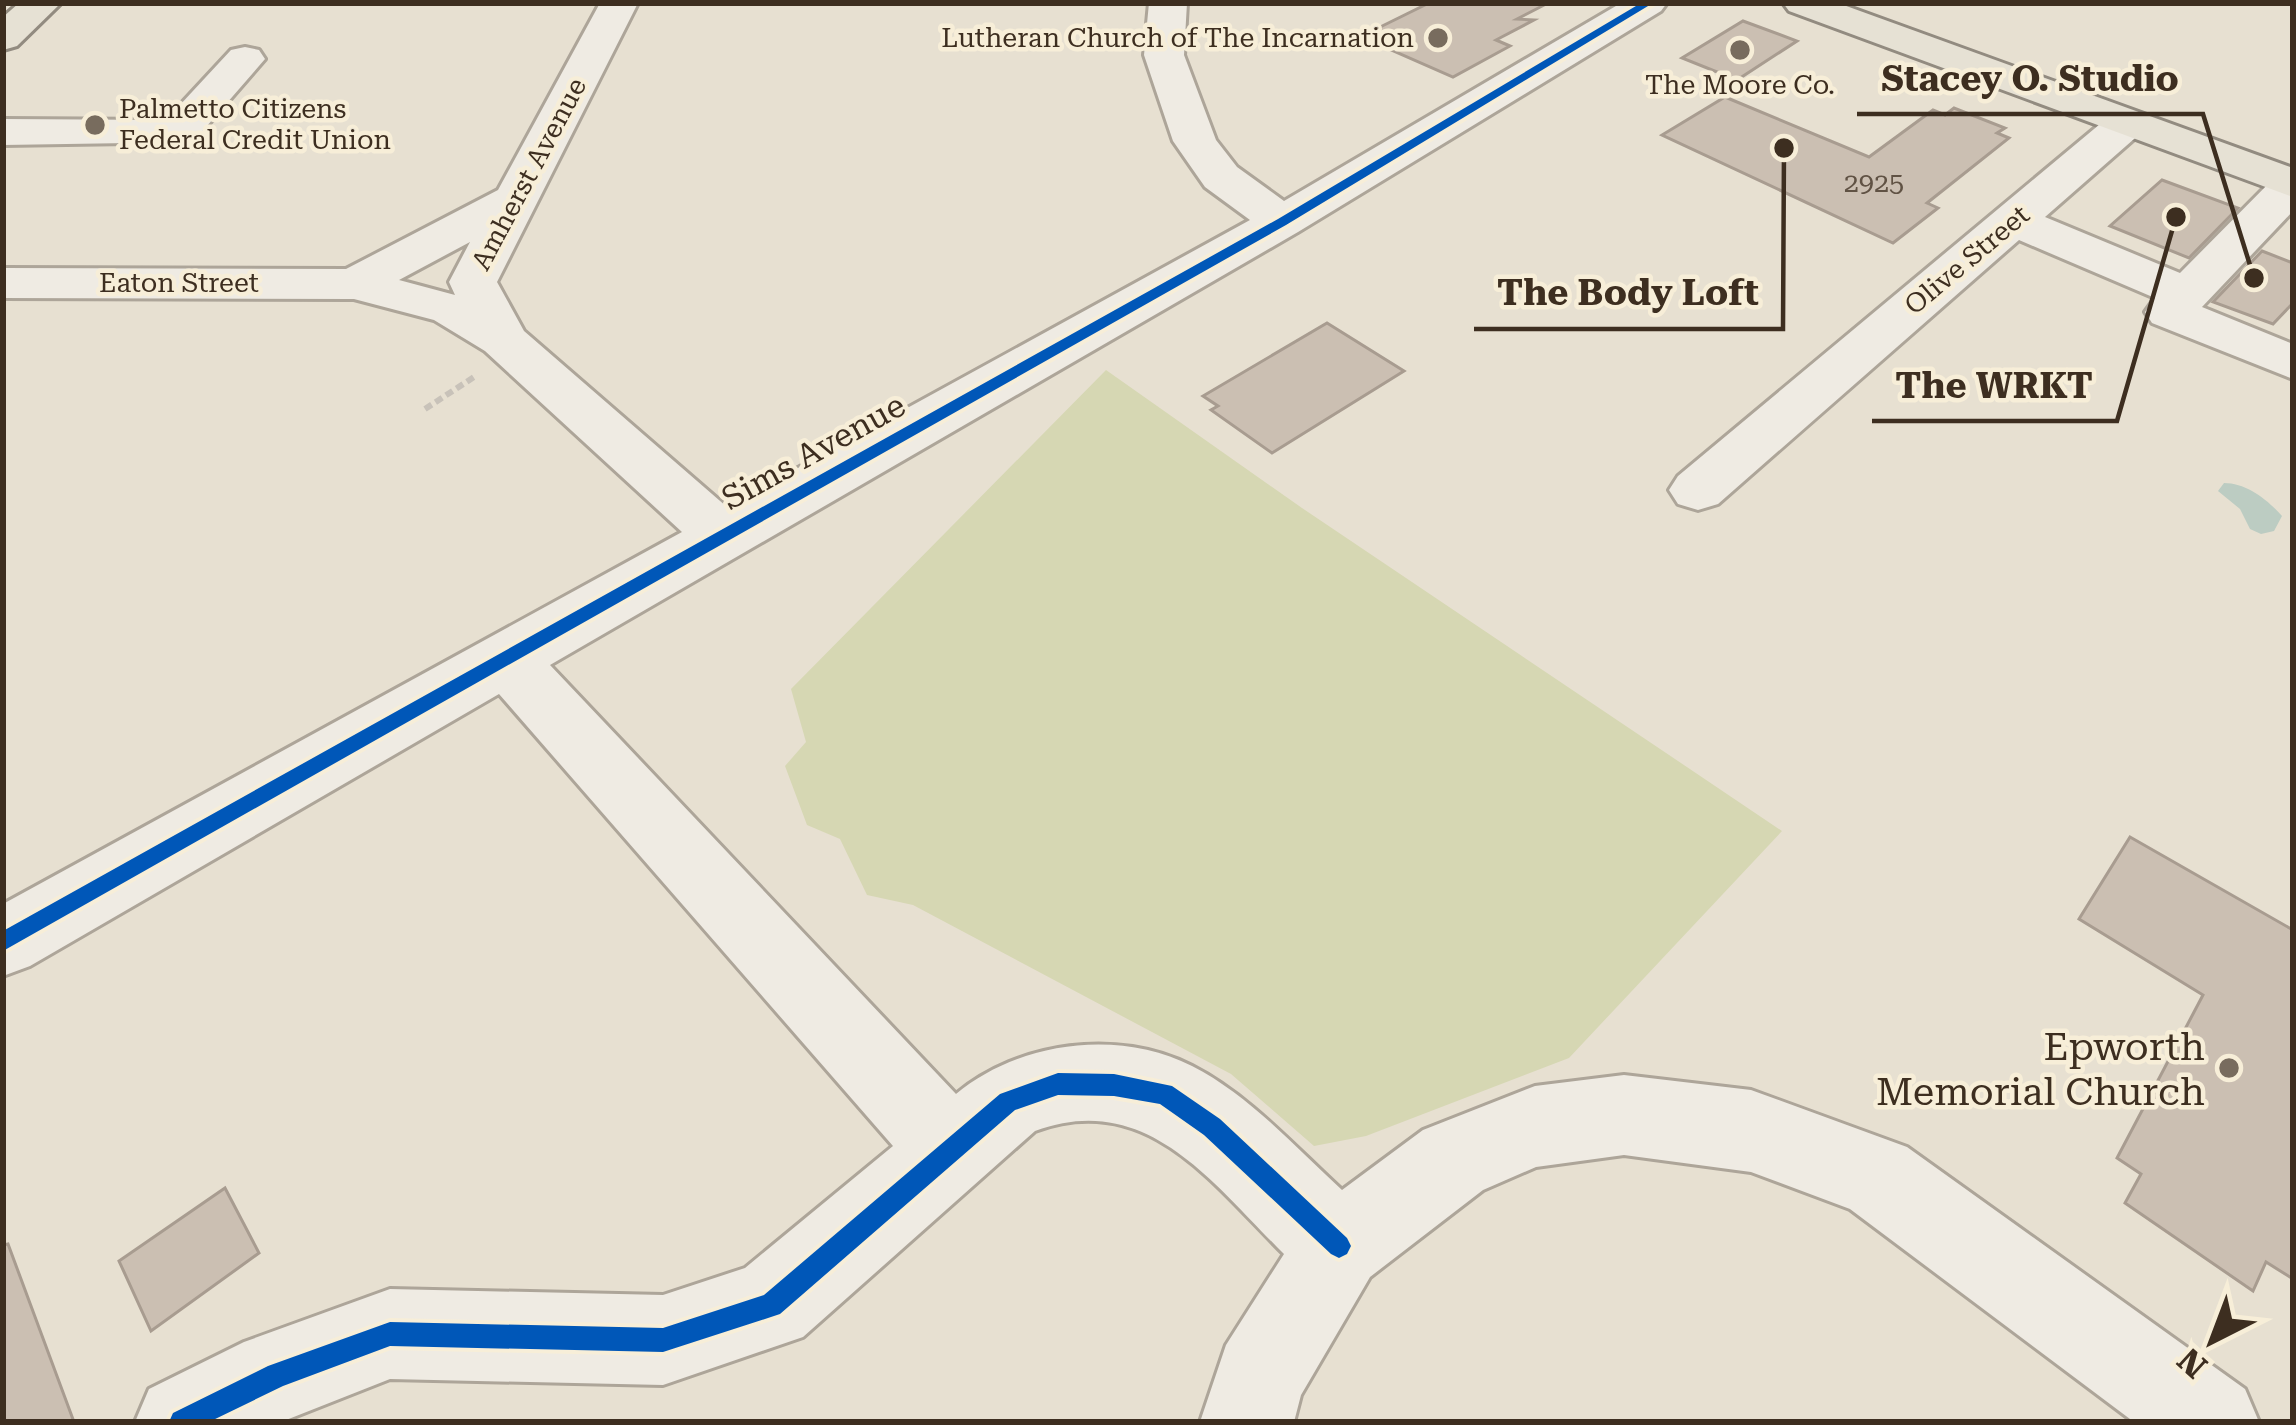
<svg xmlns="http://www.w3.org/2000/svg" width="2296" height="1425" viewBox="0 0 2296 1425" font-family="'Roboto Serif',serif">
<rect width="100%" height="100%" fill="#e7e0d1"/>
<polygon fill="#d6d7b3" points="1106,370 1302,508 1782,831 1569,1058 1366,1136 1314,1146 1231,1074 913,905 867,895 840,839 807,825 785,766 806,742 791,689"/>
<path fill="#bcccc2" d="M2224,483C2246,483 2267,499 2282,516L2274,531L2261,534L2250,529L2240,509L2218,491Z"/>
<g fill="#cbbfb2" stroke="#a89c90" stroke-width="3">
<polygon points="1429,3 1548,3 1517,19 1534,20 1496,40 1510,46 1453,77 1371,41 1380,36 1370,32"/>
<polygon points="1743,21 1797,41 1737,80 1682,58"/>
<polygon points="1725,97 1869,157 1933,110 1945,115 1954,108 2005,128 1997,133 2009,138 1927,203 1938,208 1893,243 1662,135"/>
<polygon points="2162,180 2238,208 2189,258 2110,226"/>
<polygon points="2262,251 2293,263 2293,303 2273,324 2213,302"/>
<polygon points="1327,323 1404,371 1272,453 1211,410 1218,406 1203,396"/>
<polygon points="2130,837 2293,930 2293,1279 2266,1262 2253,1291 2125,1203 2141,1174 2117,1158 2203,995 2079,919"/>
<polygon points="225,1188 259,1253 151,1331 119,1261"/>
<polygon points="8,1244 74,1422 3,1422 3,1245"/>
</g>
<g fill="none" stroke-linecap="round" stroke-linejoin="round">
<defs>
<g id="minor">
<path d="M600,3H638L497,282L524,331L727,507L1250,220L1205,187L1173,141L1144,55L1149,3H1187L1184,55L1216,140L1237,167L1284,201L1621,3H1667L1661,11L1298,232L550,665L956,1094C1018,1042 1118,1028 1192,1066C1249,1095 1295,1147 1342,1190L1423,1130L1535,1086L1624,1075L1751,1090L1907,1147L2245,1389L2259,1422H2134L1850,1209L1751,1172L1624,1155L1536,1167L1483,1190L1370,1277L1301,1395L1294,1422H1200L1226,1345L1284,1254C1213,1184 1147,1089 1035,1131L803,1337L663,1385L390,1379L281,1422H135L149,1389L244,1342L390,1289L663,1295L745,1268L893,1146L499,694L30,966L3,976V904L682,532L485,351L434,320L354,299L3,298V268L346,269L498,190ZM470,242L449,282L455,295L399,280Z"/>
<polygon points="245,47 259,50 265,59 193,142 3,145 3,119 166,120 231,50"/>
<polygon points="2127,110 2142,114 2148,123 2142,132 2045,217 2180,273 2277,175 2293,171 2293,211 2202,307 2293,344 2293,379 2152,323 2145,312 2155,298 2019,240 1718,504 1698,510 1678,504 1669,490 1678,476 2112,114"/>
</g>
<g id="major">
<polygon points="19,3 61,3 17,46 3,50 3,17"/>
<polygon points="1783,3 1838,3 2293,168 2293,197 1789,11"/>
</g>
</defs>
<use href="#minor" stroke="#ada599" stroke-width="6"/>
<use href="#major" stroke="#928b80" stroke-width="6"/>
<polyline stroke="#c8c2b9" stroke-width="6" stroke-dasharray="8 4.5" stroke-linecap="butt" points="425,409 474,377"/>
<use href="#minor" fill="#efebe3" fill-rule="evenodd"/>
<use href="#major" fill="#e6e1d4" fill-rule="evenodd"/>
<defs>
<g id="cycleway">
<polygon points="1641,3 1653,3 1286,225 3,951 3,931 1278,219"/>
<polygon points="1058,1073 1114,1074 1172,1086 1220,1119 1347,1238 1351,1246 1347,1254 1339,1258 1331,1254 1204,1135 1160,1104 1114,1096 1058,1095 1015,1110 780,1314 771,1317 663,1352 390,1346 283,1386 209,1422 169,1422 173,1413 268,1366 390,1322 663,1328 764,1295 1000,1094"/>
</g>
</defs>
<use href="#cycleway" stroke="#f7eed8" stroke-width="8"/>
<use href="#cycleway" fill="#0057b8" fill-rule="evenodd"/>
</g>
<g fill="#786c5e" stroke="#f7eed8" stroke-width="4.5">
<circle cx="1438" cy="38" r="12"/>
<circle cx="1740" cy="50" r="12"/>
<circle cx="95" cy="125" r="12"/>
<circle cx="2229" cy="1068" r="12"/>
</g>
<g text-anchor="middle" stroke-width="9" stroke-linejoin="round" paint-order="stroke">
<g font-size="27" fill="#3d2e20" stroke="#f7eed8" text-anchor="end">
<text x="1414" y="47">Lutheran Church of The Incarnation</text>
<text x="1740" y="94" text-anchor="middle">The Moore Co.</text>
<text x="119" y="118" text-anchor="start">Palmetto Citizens<tspan x="119" dy="31">Federal Credit Union</tspan></text>
</g>
<g font-size="27" fill="#3d2e20" stroke="#f7eed8">
<text transform="translate(529 174) rotate(-62)" y="9">Amherst Avenue</text>
<text transform="translate(1967 260) rotate(-40)" y="9">Olive Street</text>
<text x="179" y="292">Eaton Street</text>
</g>
<g font-size="27" fill="#605244">
<text x="1874" y="192">2925</text>
</g>
<g font-size="33" fill="#3d2e20" stroke="#f7eed8">
<text transform="translate(813 451) rotate(-29)" y="12">Sims Avenue</text>
</g>
<g font-size="39" fill="#3d2e20" stroke="#f7eed8" text-anchor="end">
<text x="2205" y="1060">Epworth<tspan x="2205" dy="45">Memorial Church</tspan></text>
</g>
</g>
<path fill="none" stroke="#3d2e20" stroke-width="4.5" d="M2254 278L2203 114H1857M1784 148L1783 329H1474M2176 217L2117 421H1872"/>
<g fill="#3d2e20" stroke="#f7eed8" stroke-width="4.5">
<circle cx="2254" cy="278" r="12"/>
<circle cx="1784" cy="148" r="12"/>
<circle cx="2176" cy="217" r="12"/>
</g>
<g font-size="36" text-anchor="middle" font-weight="bold" fill="#3d2e20" stroke="#f7eed8" stroke-width="9" stroke-linejoin="round" paint-order="stroke">
<text x="2030" y="91">Stacey O. Studio</text>
<text x="1628" y="305">The Body Loft</text>
<text x="1994" y="398">The WRKT</text>
</g>
<rect width="2296" height="1425" fill="none" stroke="#3d2e20" stroke-width="12"/>
<g transform="translate(2212 1341) rotate(222)" stroke="#f7eed8" stroke-width="9" paint-order="stroke">
<path d="M0-9L21 45L0 30L-21 45Z" fill="#3d2e20"/>
<text y="-18" font-size="33" font-weight="bold" text-anchor="middle" fill="#3d2e20">N</text>
</g>
</svg>
